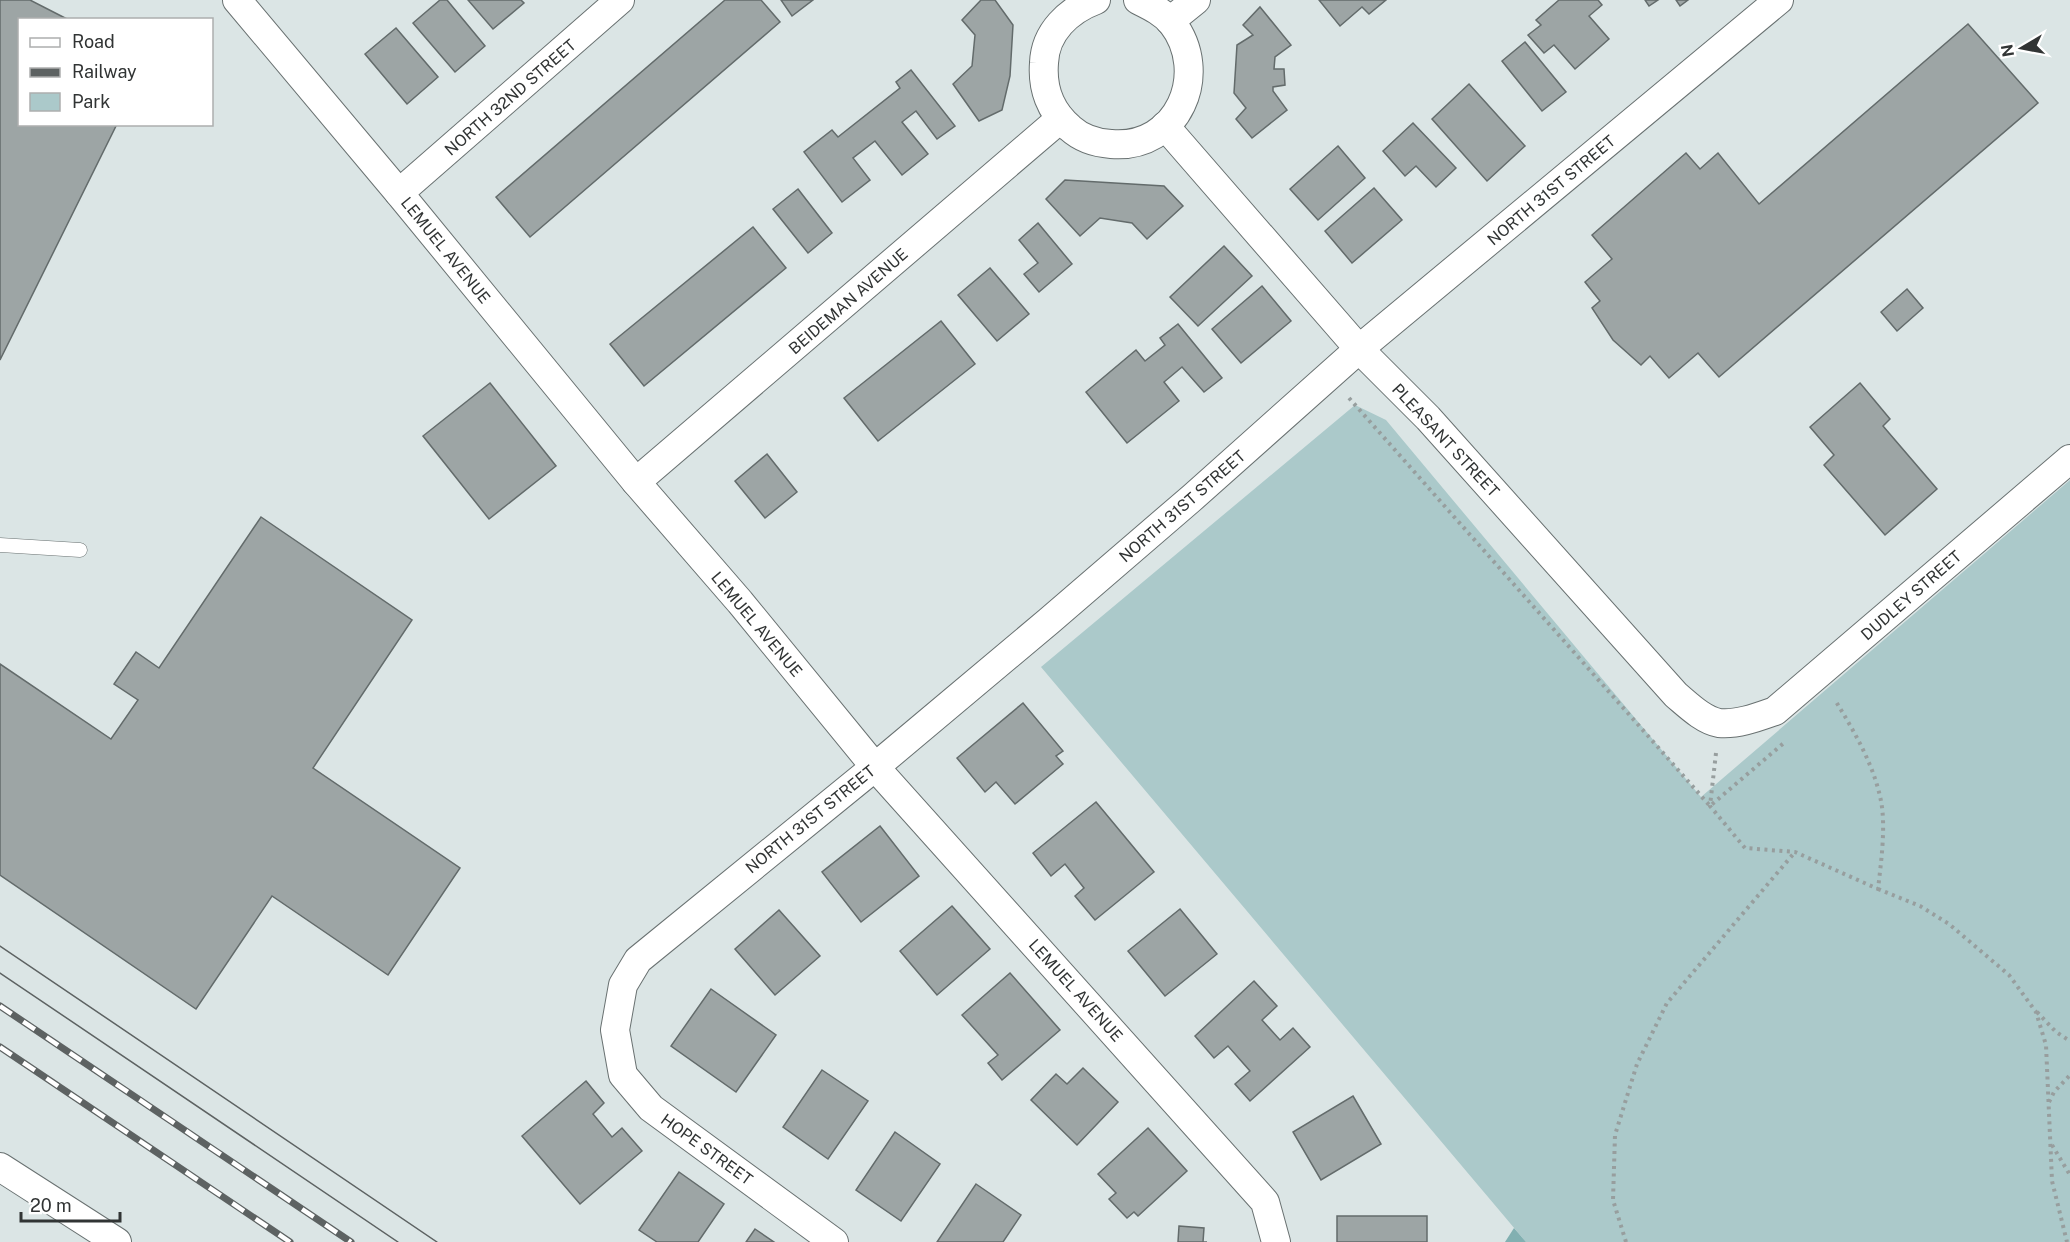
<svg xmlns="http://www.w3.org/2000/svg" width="2070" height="1242" viewBox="0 0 2070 1242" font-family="'Public Sans',sans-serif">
<rect width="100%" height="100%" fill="#dbe5e5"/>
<polygon fill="#abc9ca" points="1355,405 1386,420 1701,797 2070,480 2070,1242 1526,1242 1041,667"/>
<polygon fill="#82b0b1" points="1514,1228 1526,1242 1505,1242"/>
<g fill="#9da5a5" stroke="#636b6b" stroke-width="1.5">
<polygon points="0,0 30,0 69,20 20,20 20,124 117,124 0,360"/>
<polygon points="440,0 447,0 485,46 455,72 413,23"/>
<polygon points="468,0 521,0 524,3 493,29"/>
<polygon points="725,0 761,0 780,22 530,237 496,197"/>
<polygon points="781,0 813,0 792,16"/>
<polygon points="981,0 995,0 1013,25 1010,76 1002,110 979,121 953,84 972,66 975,35 962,20"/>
<polygon points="1319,0 1386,0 1369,14 1362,7 1340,26"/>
<polygon points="1559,0 1598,0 1602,5 1589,16 1609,39 1575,69 1554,45 1544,53 1528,35 1541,25 1536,20"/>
<polygon points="1645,0 1658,0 1649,6"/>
<polygon points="1676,0 1688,0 1680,6"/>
<polygon points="1260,7 1291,45 1275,57 1274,69 1284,69 1285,85 1273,87 1273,91 1287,110 1252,138 1236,119 1246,108 1234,93 1237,45 1253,35 1243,25"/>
<polygon points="1968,24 2038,103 1719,377 1698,353 1669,378 1650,356 1641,365 1613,340 1592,308 1600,301 1585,282 1612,259 1592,235 1686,153 1700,169 1718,153 1759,204"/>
<polygon points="396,28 438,77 407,104 365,54"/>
<polygon points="1525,42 1566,92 1542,111 1502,61"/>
<polygon points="911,70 955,126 937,139 916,111 902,122 928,154 902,175 875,141 853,158 870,180 842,202 804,152 832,130 838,137 900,88 896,82"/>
<polygon points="1469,84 1525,146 1487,181 1432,119"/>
<polygon points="1413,123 1456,168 1436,187 1416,166 1405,176 1383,151"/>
<polygon points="1338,146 1365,178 1318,220 1290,189"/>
<polygon points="1065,180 1164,186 1183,206 1147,239 1132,223 1100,218 1080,236 1046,199"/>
<polygon points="1374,188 1402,220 1352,263 1325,231"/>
<polygon points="798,189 832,233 808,253 773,209"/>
<polygon points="1038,223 1072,264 1039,292 1024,274 1038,263 1019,240"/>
<polygon points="753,227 786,268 644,386 610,344"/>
<polygon points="1224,246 1252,276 1198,326 1170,297"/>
<polygon points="990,268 1029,314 997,341 958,295"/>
<polygon points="1262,286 1291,321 1241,363 1212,329"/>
<polygon points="1907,289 1923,308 1897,331 1881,312"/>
<polygon points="941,321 975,364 878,441 844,398"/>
<polygon points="1178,324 1222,378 1204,392 1182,367 1164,382 1179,401 1127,443 1086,392 1136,350 1145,361 1165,345 1160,338"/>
<polygon points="490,383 556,466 489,519 423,436"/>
<polygon points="1860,383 1890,419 1883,426 1937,489 1885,535 1824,465 1834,455 1810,427"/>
<polygon points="767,454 797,492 765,518 735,481"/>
<polygon points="261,517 412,620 313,768 460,868 388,975 272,896 196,1009 0,875 0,664 111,739 138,700 114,684 136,652 159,668"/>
<polygon points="1023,703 1063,751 1056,756 1063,764 1015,804 996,782 985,792 957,758"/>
<polygon points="1096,802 1154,872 1095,920 1075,896 1084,888 1065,864 1051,876 1033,853"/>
<polygon points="880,826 919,876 861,922 822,872"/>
<polygon points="952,906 990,949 937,995 900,951"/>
<polygon points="1180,909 1217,954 1165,996 1128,951"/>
<polygon points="779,910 820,956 775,995 735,949"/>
<polygon points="1010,973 1060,1030 1002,1080 988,1063 998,1055 962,1015"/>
<polygon points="1254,981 1277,1006 1262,1020 1280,1040 1293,1028 1310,1047 1250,1101 1235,1084 1250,1071 1228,1046 1214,1058 1195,1036"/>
<polygon points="711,989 776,1035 736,1092 671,1046"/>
<polygon points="1083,1068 1118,1102 1077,1145 1031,1100 1056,1074 1067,1084"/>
<polygon points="822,1070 868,1101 828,1159 783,1127"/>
<polygon points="586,1081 604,1103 593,1114 612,1137 622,1128 642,1151 580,1204 522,1136"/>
<polygon points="1353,1096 1381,1144 1321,1180 1293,1132"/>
<polygon points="1148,1128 1187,1171 1138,1216 1134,1212 1127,1218 1109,1199 1116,1193 1098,1174"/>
<polygon points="895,1132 940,1164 901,1221 856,1190"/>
<polygon points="679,1172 724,1204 698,1242 657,1242 639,1230"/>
<polygon points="976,1184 1021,1215 1003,1242 937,1242"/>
<rect x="1337" y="1216" width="90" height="26"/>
<polygon points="1179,1226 1204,1228 1203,1242 1207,1242 1178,1242"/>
<polygon points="755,1229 774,1242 746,1242"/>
</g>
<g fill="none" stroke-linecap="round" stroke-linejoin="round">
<defs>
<polyline id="lane" points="0,545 80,550"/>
<g id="street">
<polyline points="237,0 399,193 636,482 740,602 875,767 1265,1202 1276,1242"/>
<path d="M1096,0C1069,10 1045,32 1044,63C1042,88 1050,111 1070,128C1081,138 1096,143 1111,144C1178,150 1211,73 1172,23C1163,12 1150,6 1138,0"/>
<polyline points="1170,21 1196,0"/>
<path d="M1165,126L1359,349L1428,418L1676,695C1688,705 1703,720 1719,723C1737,725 1758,717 1775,711L2070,459"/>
<polyline points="399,193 620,0"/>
<polyline points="636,482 1060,119"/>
<polyline points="0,1167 117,1242"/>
<polyline points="834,1242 651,1108 623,1075 615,1030 623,985 638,960 875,767 1049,621 1193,497 1359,349 1779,0"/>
</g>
</defs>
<use href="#lane" stroke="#697171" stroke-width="15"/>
<use href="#street" stroke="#697171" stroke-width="30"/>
<g stroke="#979e9e" stroke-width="4" stroke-dasharray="3 4.5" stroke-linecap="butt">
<polyline points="1349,398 1710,806 1785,742"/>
<path d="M1716,753L1710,806L1745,848L1795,852L1878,889C1881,863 1886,827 1881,801C1874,765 1854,731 1835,700"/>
<polyline points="1878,889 1920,906 1949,924 2009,975 2036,1012 2046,1045 2052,1181 2067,1242"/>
<polyline points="2037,1012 2056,1032 2070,1041"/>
<polyline points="2049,1102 2054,1092 2070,1075"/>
<polyline points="2052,1145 2070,1175"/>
<polyline points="1626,1242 1613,1200 1615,1135 1637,1064 1667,1003 1795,852"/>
</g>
<use href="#lane" stroke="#fff" stroke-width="14"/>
<use href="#street" stroke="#fff" stroke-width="28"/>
<g stroke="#5d6262" stroke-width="1.5">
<polyline points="0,946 437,1242"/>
<polyline points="0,973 398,1242"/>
</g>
<defs>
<g id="rail">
<polyline points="0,1006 351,1242"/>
<polyline points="0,1047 290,1242"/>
</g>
</defs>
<use href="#rail" stroke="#5d6262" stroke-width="7"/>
<use href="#rail" stroke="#fff" stroke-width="4.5" stroke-dasharray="14" stroke-linecap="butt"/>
</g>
<g text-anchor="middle" stroke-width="4.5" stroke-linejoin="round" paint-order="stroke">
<g font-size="16" fill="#313434" stroke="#fff">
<text transform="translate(510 97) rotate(-41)" y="6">NORTH 32ND STREET</text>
<text transform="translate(1551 190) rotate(-40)" y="6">NORTH 31ST STREET</text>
<text transform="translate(446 250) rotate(51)" y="6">LEMUEL AVENUE</text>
<text transform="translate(848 301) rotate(-41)" y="6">BEIDEMAN AVENUE</text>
<text transform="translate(1446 440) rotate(47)" y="6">PLEASANT STREET</text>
<text transform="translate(1182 506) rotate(-41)" y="6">NORTH 31ST STREET</text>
<text transform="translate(1911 595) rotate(-41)" y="6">DUDLEY STREET</text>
<text transform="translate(757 624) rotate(50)" y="6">LEMUEL AVENUE</text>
<text transform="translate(810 819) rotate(-39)" y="6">NORTH 31ST STREET</text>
<text transform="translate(1076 990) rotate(48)" y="6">LEMUEL AVENUE</text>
<text transform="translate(707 1149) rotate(36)" y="6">HOPE STREET</text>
</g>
</g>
<rect x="18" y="18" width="195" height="108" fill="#ffffff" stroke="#adaeae" stroke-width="1.5"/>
<rect x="30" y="38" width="30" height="9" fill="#ffffff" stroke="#adaeae" stroke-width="1.5"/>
<text x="72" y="48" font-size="18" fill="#313434">Road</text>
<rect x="30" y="68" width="30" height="9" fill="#5d6262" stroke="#adaeae" stroke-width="1.5"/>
<text x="72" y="78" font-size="18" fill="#313434">Railway</text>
<rect x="30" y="93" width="30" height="18" fill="#abc9ca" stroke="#adaeae" stroke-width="1.5"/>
<text x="72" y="108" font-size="18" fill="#313434">Park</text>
<g transform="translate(2022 48) rotate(260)" stroke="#ffffff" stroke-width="4.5" paint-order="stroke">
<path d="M0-4.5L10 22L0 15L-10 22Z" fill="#313434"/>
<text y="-9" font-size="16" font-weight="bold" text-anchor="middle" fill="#313434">N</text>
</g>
<path d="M21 1212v9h99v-9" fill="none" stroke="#313434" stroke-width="3"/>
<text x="30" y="1212" font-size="18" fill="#313434" stroke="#ffffff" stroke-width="4.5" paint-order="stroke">20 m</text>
</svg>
